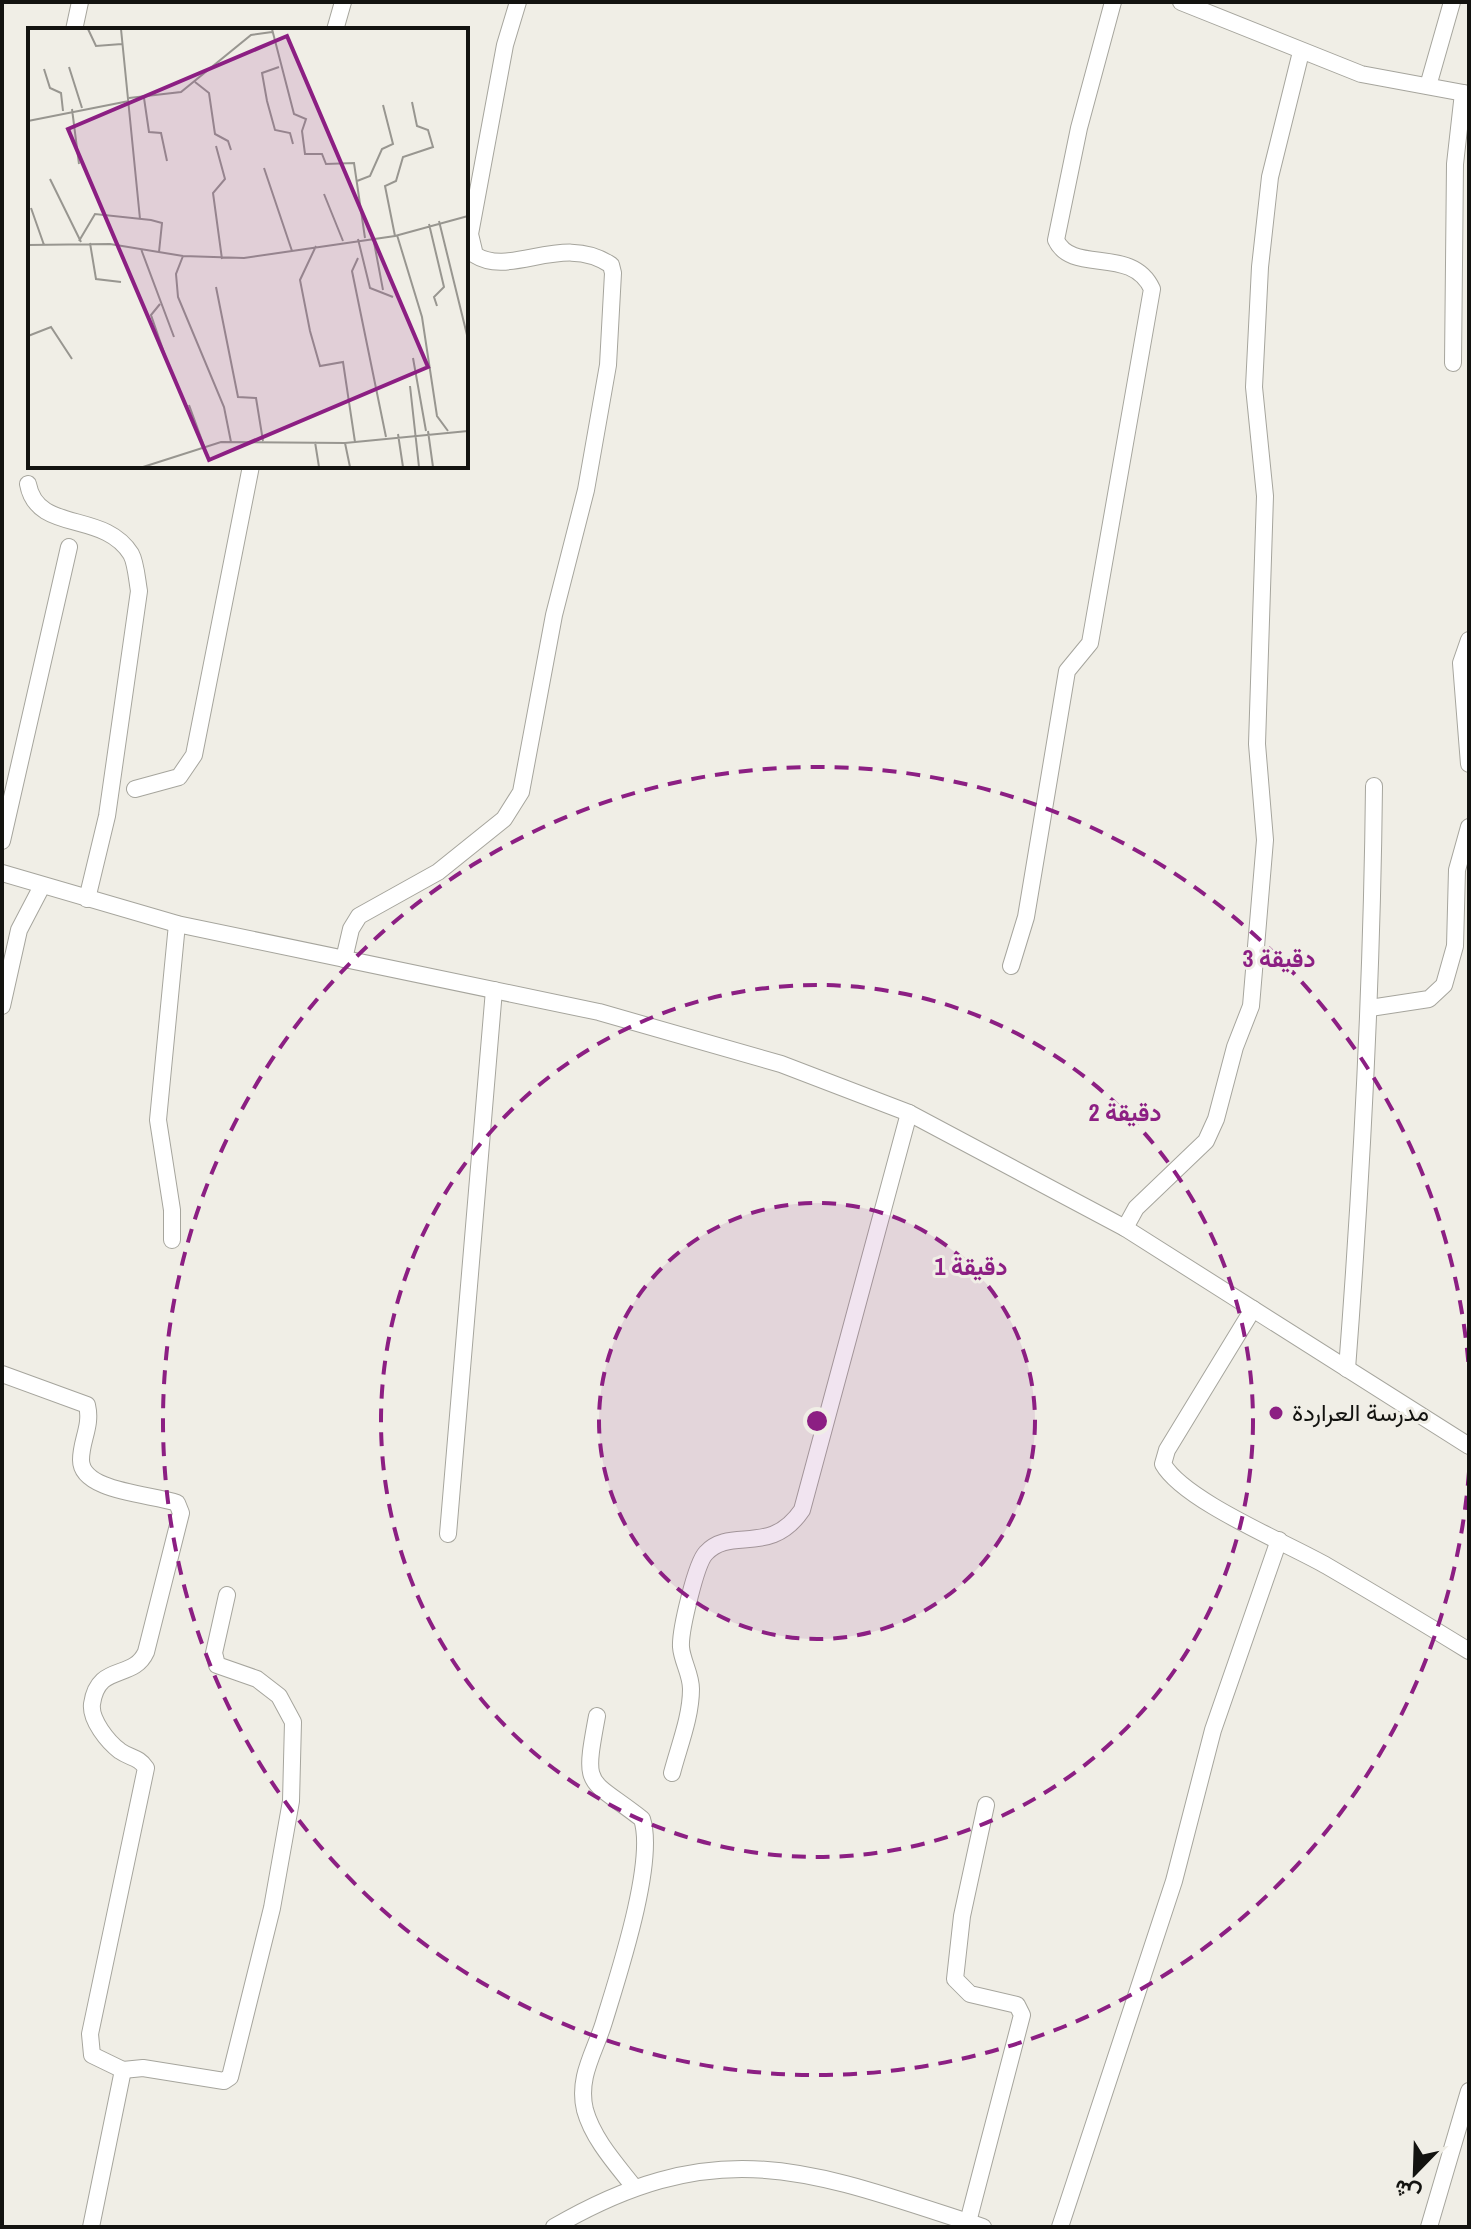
<svg xmlns="http://www.w3.org/2000/svg" width="1471" height="2229" viewBox="0 0 1471 2229" font-family="'Archivo Narrow',Vazirmatn,sans-serif">
<rect width="100%" height="100%" fill="#f0eee6"/>
<g fill="none" stroke-linecap="round" stroke-linejoin="round">
<defs>
<g id="minor">
<polyline points="1181,2 1361,74 1469,94"/>
<polyline points="74,30 80,2"/>
<polyline points="335,30 343,2"/>
<polyline points="1428,86 1452,2"/>
<polyline points="1453,363 1455,164 1463,93"/>
<path d="M28,484C37,534 104,510 131,554C136,563 137,580 139,591L107,816L87,899"/>
<polyline points="1469,640 1461,663 1469,764"/>
<polyline points="135,789 179,777 194,755 251,466"/>
<polyline points="2,841 69,547"/>
<polyline points="2,873 177,924 599,1012 781,1064 909,1113 1125,1228 1469,1446"/>
<path d="M344,959L351,929L359,916L438,872L504,819L521,792L554,615L586,490L608,365L613,273L611,265C563,232 511,278 475,255L470,234L505,45L518,2"/>
<path d="M1011,966L1026,917L1067,671L1090,643L1152,289C1132,245 1072,275 1056,240L1079,128L1113,2"/>
<polyline points="2,1006 19,930 42,886"/>
<polyline points="1370,1008 1429,999 1444,985 1455,946 1457,870 1469,827"/>
<polyline points="1125,1228 1136,1208 1206,1141 1216,1119 1235,1047 1251,1006 1265,840 1257,744 1265,496 1254,387 1260,267 1270,177 1301,52"/>
<polyline points="172,1240 172,1210 158,1120 177,924"/>
<path d="M1253,1309L1167,1450L1163,1464C1184,1501 1287,1543 1327,1566C1375,1594 1422,1622 1469,1651"/>
<path d="M1347,1369C1362,1174 1372,981 1374,786"/>
<path d="M2,1374L87,1405C92,1426 81,1440 81,1460C81,1492 152,1494 177,1503L181,1513L146,1652C133,1681 98,1662 92,1704C90,1720 108,1742 120,1751C130,1758 139,1757 146,1768L90,2034L92,2055L123,2070L91,2227"/>
<polyline points="448,1534 494,990"/>
<path d="M597,1716C583,1791 587,1776 642,1819C656,1862 618,1976 604,2022C595,2052 577,2077 585,2110C593,2139 616,2164 634,2187"/>
<path d="M672,1773C679,1746 691,1717 691,1689C691,1674 682,1661 681,1647C680,1631 696,1563 706,1553C731,1526 770,1557 802,1510L909,1113"/>
<polyline points="123,2070 143,2068 224,2081 230,2077 272,1908 291,1801 293,1722 279,1696 257,1679 217,1665 214,1653 227,1595"/>
<polyline points="968,2222 1022,2015 1017,2005 970,1994 955,1979 962,1916 986,1805"/>
<path d="M554,2227C721,2130 813,2172 983,2227"/>
<polyline points="1060,2227 1174,1881 1213,1730 1279,1540"/>
<polyline points="1429,2227 1469,2091"/>
</g>
</defs>
<use href="#minor" stroke="#a6a59d" stroke-width="18"/>
<use href="#minor" stroke="#fff" stroke-width="16"/>
</g>
<circle cx="817" cy="1421" r="218" fill="#8c1f83" fill-opacity=".12"/>
<g fill="none" stroke="#8c1f83" stroke-width="4" stroke-dasharray="14 10">
<circle cx="817" cy="1421" r="218"/>
<circle cx="817" cy="1421" r="436"/>
<path d="M1469 1472A654 654 0 1 1 1469 1370"/>
</g>
<circle fill="#8c1f83" stroke="#f0eee6" stroke-width="3" cx="1276" cy="1413" r="8"/>
<g text-anchor="middle" stroke-width="6" stroke-linejoin="round" paint-order="stroke">
<g font-size="24" fill="#131310" stroke="#f0eee6" text-anchor="start">
<text x="1292" y="1421">مدرسة العراردة</text>
</g>
</g>
<g transform="translate(28 28)">
<rect width="440" height="440" fill="#f0eee6"/>
<path fill="none" stroke="#989690" stroke-width="2" d="M60,1L68,18L94,16M93,1L112,191M244,1L266,86L278,91L274,103L277,126H294L298,136L326,135L337,210M41,39L54,80M251,39L234,45L239,73L247,102L262,105L265,116M16,41L22,60L33,65L35,83M167,54L181,65L187,106L200,113L203,122M101,70L153,64L223,7L244,4M116,70L121,104L133,105L139,133M44,81L51,136M0,93L101,73M188,118L197,151L185,165L194,231M236,140L264,223M22,151L53,214M329,153L342,148L354,121L365,116L355,77M296,166L315,213M3,180L16,217M411,193L440,311M401,196L416,259L406,269L409,278M369,207L394,289L409,388L420,403M367,208L357,158L368,153L375,129L405,119L400,102L389,98L384,74M345,209L355,262M330,211L342,260L365,269M51,213L67,186L123,192L134,195L131,224M62,215L68,251L93,254M0,217L82,216L155,228L216,230L367,208L440,188M288,218L272,252L282,303L292,338L315,334L327,414M113,221L146,309M155,228L148,246L150,269L196,379L203,414M330,230L324,243L358,409M188,259L210,369L228,370L235,413M132,276L123,287L141,339M0,308L23,299L44,331M385,330L398,403M382,358L391,439M161,377L176,418M400,403L405,439M370,406L375,439M287,414L291,439M317,415L322,439M115,439L193,414L317,415L440,403"/>
<path fill="#8c1f83" fill-opacity="0.15" stroke="#8c1f83" stroke-width="4" d="M259,8L400,339L181,432L40,101Z"/>
<rect width="440" height="440" fill="none" stroke="#131310" stroke-width="4"/>
</g>
<circle cx="817" cy="1421" r="12" fill="#8c1f83" stroke="#f0eee6" stroke-width="4"/>
<g font-size="24" text-anchor="middle" font-weight="bold" fill="#8c1f83" stroke="#f0eee6" stroke-width="6" stroke-linejoin="round" paint-order="stroke">
<text x="1279" y="967">3 دقيقة</text>
<text x="1125" y="1121">2 دقيقة</text>
<text x="971" y="1275">1 دقيقة</text>
</g>
<rect width="1471" height="2229" fill="none" stroke="#131310" stroke-width="8"/>
<g transform="translate(1415 2173) rotate(203)" stroke="#f0eee6" stroke-width="6" paint-order="stroke">
<path d="M0-6L14 30L0 20L-14 30Z" fill="#131310"/>
<text y="-12" font-size="22" font-weight="bold" text-anchor="middle" fill="#131310">ش</text>
</g>
</svg>
